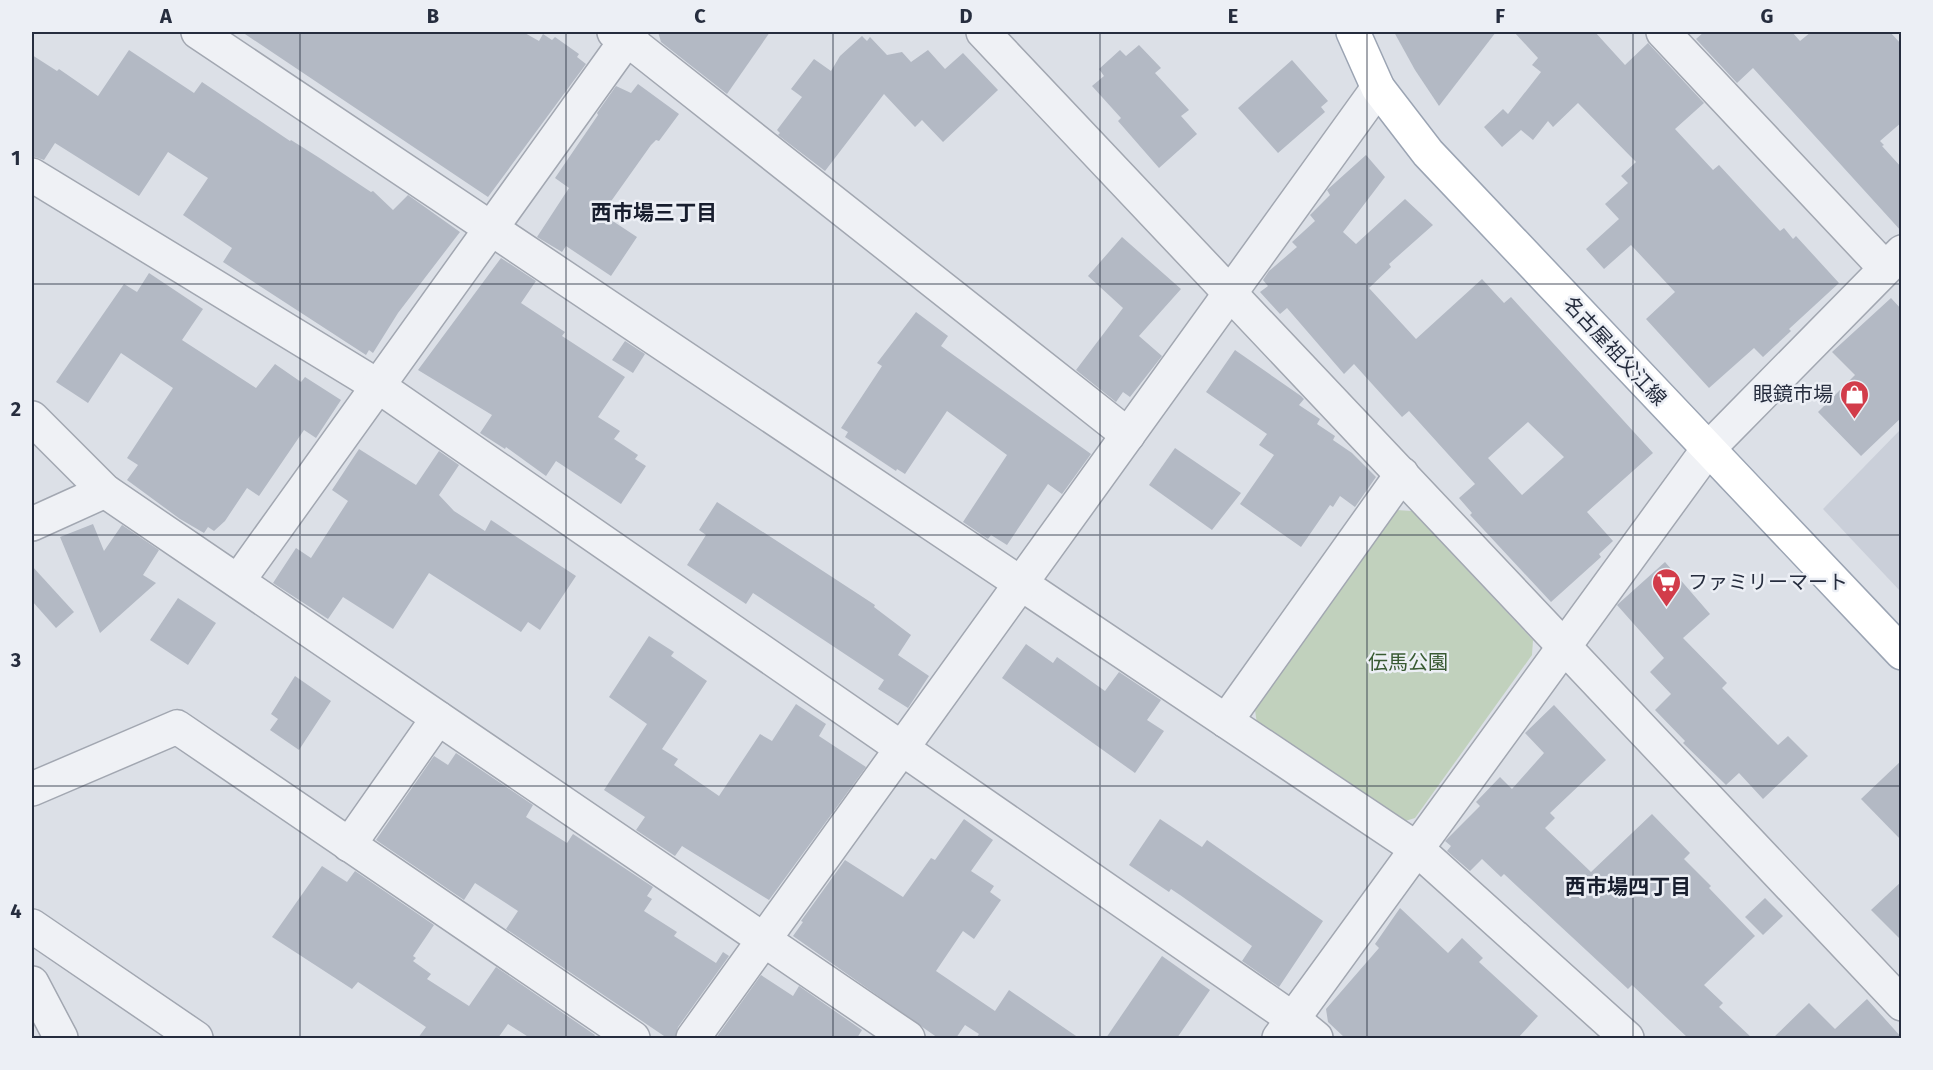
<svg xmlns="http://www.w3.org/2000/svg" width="1933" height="1070" viewBox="0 0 1933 1070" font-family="'Fira Sans','Noto Sans JP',sans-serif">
<rect width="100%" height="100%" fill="#dce0e7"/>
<polygon fill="#cacfd9" points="1901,429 1901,592 1823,509"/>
<polygon fill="#c1d1bd" points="1396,510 1412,511 1533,640 1532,655 1415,818 1402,822 1257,724 1255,710"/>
<g fill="#b3b9c4" fill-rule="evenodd">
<polygon points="242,32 523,32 539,41 543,34 552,40 555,37 579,54 577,57 586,64 488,197"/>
<polygon points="658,32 770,32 727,94 661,42"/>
<polygon points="1394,32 1496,32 1439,106 1415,70"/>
<polygon points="1514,32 1595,32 1625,65 1648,43 1704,103 1675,129 1713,170 1719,165 1780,231 1784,228 1793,239 1796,236 1839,283 1789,329 1791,331 1763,357 1754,348 1709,388 1646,319 1675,292 1631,245 1604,269 1586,249 1619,219 1605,204 1628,183 1621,176 1636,162 1578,103 1553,127 1548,121 1533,140 1521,130 1502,147 1484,127 1503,109 1508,114 1541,72 1532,65 1538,58"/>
<polygon points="1704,32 1792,32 1800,41 1811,32 1890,32 1902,45 1902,122 1880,141 1884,145 1882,146 1902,168 1902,232 1753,68 1737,83 1696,39"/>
<polygon points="862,36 867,41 870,37 887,55 902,52 911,62 928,50 945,69 963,53 998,90 943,142 922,120 915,127 884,94 825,171 778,135 780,133 777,130 802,97 791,89 814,59 831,71 840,56"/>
<polygon points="1139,45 1161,68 1155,73 1189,110 1181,116 1197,134 1159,168 1118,121 1121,118 1092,86 1104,76 1099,69 1120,50 1126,56"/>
<polygon points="129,50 194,93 202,82 290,141 291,140 318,157 371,192 373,191 393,210 408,195 460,232 398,313 373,353 369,350 366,355 223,262 232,248 183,215 208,178 168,152 139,196 55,143 44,160 32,156 32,55 57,71 59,69 98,96"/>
<polygon points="1292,60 1328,101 1321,107 1325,112 1278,153 1238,108"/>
<polygon points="638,84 679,114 659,141 656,140 651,145 602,214 637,237 611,276 566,246 562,252 537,237 569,188 555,178 598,115 597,113 616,86 631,93"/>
<path d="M1366,155L1385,177L1343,232L1356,244L1405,199L1433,225L1389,264L1391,267L1369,288L1416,339L1482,279L1504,303L1511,297L1653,453L1587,512L1613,541L1599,554L1601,557L1551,602L1470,515L1472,513L1459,498L1475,484L1409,411L1402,417L1354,364L1344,374L1287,308L1280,314L1260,292L1268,286L1263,280L1269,271L1297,247L1292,242L1315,221L1310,215L1330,195L1327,190ZM1528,422L1564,457L1522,495L1488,458Z"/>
<polygon points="1122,237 1181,289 1139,336 1162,356 1130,397 1123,392 1116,402 1076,370 1123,308 1088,276"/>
<polygon points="501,258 536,281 521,303 565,332 562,336 625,377 598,417 620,431 614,439 638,455 635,459 646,466 621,504 556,461 546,476 506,447 505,449 480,433 492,415 418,370"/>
<polygon points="149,273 203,309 182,340 256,388 275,364 301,382 305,377 341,400 316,438 304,430 259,496 247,488 225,521 214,531 208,527 204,533 180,519 127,480 138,465 127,458 173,388 121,353 88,403 56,382 124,284 137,292"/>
<polygon points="1891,298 1902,310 1902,417 1861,456 1818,412 1855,375 1832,352"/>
<polygon points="916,312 948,336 941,346 1091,454 1062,494 1048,484 1007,545 991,535 988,539 963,522 1007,455 947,411 905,474 897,469 896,471 845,437 848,432 841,428 882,366 877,363"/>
<polygon points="625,341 645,354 633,373 612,360"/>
<polygon points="1235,350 1301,396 1304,399 1299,405 1320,419 1317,424 1335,436 1333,440 1352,453 1376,477 1355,507 1340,496 1333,507 1330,505 1301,547 1240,504 1274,455 1259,445 1267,434 1206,392"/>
<polygon points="1175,448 1241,493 1212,530 1149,485"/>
<polygon points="359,449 416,485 439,451 459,465 439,495 454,511 485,531 491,520 576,576 540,630 528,622 521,632 429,573 393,629 343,597 328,619 273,583 296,548 311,558 348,501 332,490"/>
<polygon points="717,502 875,605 874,607 911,635 898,655 929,676 908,708 878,689 884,680 753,593 746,604 687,565 706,535 699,530"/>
<polygon points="93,524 104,551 122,525 159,550 143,575 156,583 100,633 60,537"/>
<polygon points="1665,562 1710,614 1683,638 1727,683 1722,688 1778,745 1788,736 1808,756 1763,799 1739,773 1726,785 1683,743 1685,741 1655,710 1671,694 1650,672 1664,658 1617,605"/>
<polygon points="32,566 74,612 56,628 32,601"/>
<polygon points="178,598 216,623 188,665 150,640"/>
<polygon points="649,636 674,652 671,656 707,681 662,749 678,759 674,765 719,796 760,734 772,741 796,704 826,724 819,736 866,767 769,900 682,846 675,856 636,830 645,817 604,790 647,724 609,697"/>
<polygon points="1026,644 1053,663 1057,657 1105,691 1119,672 1161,700 1147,720 1164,731 1135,773 1002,678"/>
<polygon points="295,676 331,701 299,750 270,730 278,719 271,714"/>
<polygon points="1554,705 1606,760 1550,813 1555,818 1545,828 1591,872 1652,814 1690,853 1684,859 1711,886 1709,888 1755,936 1704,985 1723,1003 1719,1007 1752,1038 1688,1038 1632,985 1628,989 1504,874 1501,877 1482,859 1470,871 1447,851 1451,846 1445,841 1480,806 1476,802 1500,777 1512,789 1544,753 1525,733"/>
<polygon points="456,753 533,805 526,817 567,843 573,834 653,887 647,896 652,899 644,911 677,932 674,936 716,963 723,952 729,956 678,1027 675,1038 667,1038 506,929 518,911 475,883 464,900 376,840 434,756 448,765"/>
<polygon points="1902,760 1902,841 1861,799"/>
<polygon points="964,819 993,840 971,871 994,886 990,892 1001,900 974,939 963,931 936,971 995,1011 1009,990 1079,1038 976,1038 979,1034 965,1025 956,1038 938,1038 793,936 803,922 801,921 845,860 903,897 931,858 935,860"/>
<polygon points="1160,819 1202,847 1207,840 1323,921 1279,987 1242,961 1252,946 1180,895 1171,889 1169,892 1129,865"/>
<polygon points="322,866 347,882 355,871 434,925 413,956 416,958 413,961 431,974 427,979 469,1006 496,967 595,1035 593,1038 530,1038 508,1024 498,1038 418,1038 426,1027 358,982 352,989 272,937"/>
<polygon points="1902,881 1902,941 1871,910"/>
<polygon points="1765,898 1783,916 1763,935 1745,917"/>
<polygon points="1400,908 1448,953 1462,938 1483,958 1479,962 1538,1016 1518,1038 1345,1038 1328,1022 1326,1009 1379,948 1375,944"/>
<polygon points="1162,956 1210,990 1177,1038 1106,1038"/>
<polygon points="761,975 793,996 799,986 862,1030 857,1038 716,1038"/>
<polygon points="1867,999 1902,1038 1773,1038 1809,1003 1835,1029"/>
</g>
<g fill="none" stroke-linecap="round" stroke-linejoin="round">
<defs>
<g id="minor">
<polyline points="198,32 1417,849 1627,1038"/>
<polyline points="614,32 627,39 1128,435"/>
<polyline points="983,32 1902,1004"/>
<polyline points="1663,32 1885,268"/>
<polyline points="32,175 378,386 1293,1019 1316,1038"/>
<polyline points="32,418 105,491 908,1038"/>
<polyline points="32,524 105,491"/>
<polyline points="238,581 632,32"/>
<polyline points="1226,721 1402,474"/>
<polyline points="32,789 177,727 633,1038"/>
<polyline points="349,845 438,718"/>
<polyline points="32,926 196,1038"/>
<polyline points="32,983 61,1038"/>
<polyline points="693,1038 1378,88"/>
<polyline points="1279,1038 1708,449 1902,252"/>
</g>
<polyline id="major" points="1353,32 1378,88 1428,153 1902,653"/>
</defs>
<use href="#minor" stroke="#a2a7b1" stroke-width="36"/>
<use href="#major" stroke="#9ba4b3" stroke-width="36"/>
<use href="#minor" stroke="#eff1f5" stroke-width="33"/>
<use href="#major" stroke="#fff" stroke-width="33"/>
</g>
<path fill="none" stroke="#262d3e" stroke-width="1.5" stroke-opacity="0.55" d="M300,32V1038M566,32V1038M833,32V1038M1100,32V1038M1367,32V1038M1633,32V1038M32,284H1902M32,535H1902M32,786H1902"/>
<defs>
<symbol id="shop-pin" viewBox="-11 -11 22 30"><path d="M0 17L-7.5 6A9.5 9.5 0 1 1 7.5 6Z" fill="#d23c4a" stroke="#eceff5"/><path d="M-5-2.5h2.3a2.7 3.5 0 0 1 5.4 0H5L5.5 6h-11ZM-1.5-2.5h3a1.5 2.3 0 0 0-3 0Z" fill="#fff"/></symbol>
<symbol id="supermarket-pin" viewBox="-11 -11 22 30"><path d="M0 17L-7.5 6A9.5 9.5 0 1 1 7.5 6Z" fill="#d23c4a" stroke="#eceff5"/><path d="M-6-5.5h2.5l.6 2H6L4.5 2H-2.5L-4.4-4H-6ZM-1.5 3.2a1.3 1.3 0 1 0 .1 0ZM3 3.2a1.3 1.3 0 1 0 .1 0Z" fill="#fff"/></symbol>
</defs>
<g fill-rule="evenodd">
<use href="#shop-pin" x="1838" y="378" width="33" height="45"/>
<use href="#supermarket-pin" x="1650" y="566" width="33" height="45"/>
</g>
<g text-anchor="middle" stroke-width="5" stroke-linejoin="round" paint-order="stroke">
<g font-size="20" fill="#262d3e" stroke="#eceff5">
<text transform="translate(1615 351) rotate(47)" y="7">名古屋祖父江線</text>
</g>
<g font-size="20" fill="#262d3e" stroke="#eceff5" text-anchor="end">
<text x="1833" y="401">眼鏡市場</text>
<text x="1688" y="589" text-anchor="start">ファミリーマート</text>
</g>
<g font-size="20" fill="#385a32" stroke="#eceff5">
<text x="1408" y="669">伝馬公園</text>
</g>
<g font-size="21" font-weight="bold" fill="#181e2e" stroke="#eceff5">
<text x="654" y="220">西市場三丁目</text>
<text x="1628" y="894">西市場四丁目</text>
</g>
</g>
<rect width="1933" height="1070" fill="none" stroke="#eceff5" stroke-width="66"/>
<rect x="33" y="33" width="1867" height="1004" fill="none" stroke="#262d3e" stroke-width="2"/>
<g font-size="20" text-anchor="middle" font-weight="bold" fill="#262d3e">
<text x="166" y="23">A</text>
<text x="433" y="23">B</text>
<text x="700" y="23">C</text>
<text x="966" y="23">D</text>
<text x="1233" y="23">E</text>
<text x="1500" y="23">F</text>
<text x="1767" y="23">G</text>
<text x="16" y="165">1</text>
<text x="16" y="416">2</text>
<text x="16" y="667">3</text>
<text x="16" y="918">4</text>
</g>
</svg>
